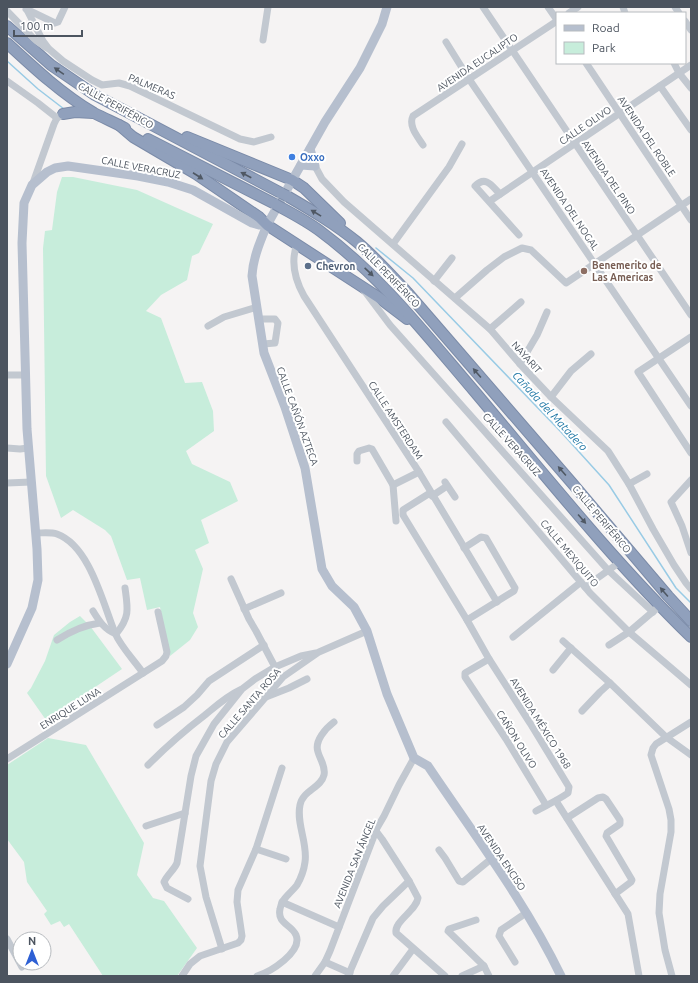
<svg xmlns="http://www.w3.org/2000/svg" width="698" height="983" viewBox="0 0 698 983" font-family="Ubuntu,sans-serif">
<rect width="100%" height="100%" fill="#f5f3f3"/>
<g fill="#c7eddb">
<polygon points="62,177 73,177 137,190 213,224 199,253 192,256 187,280 161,295 146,311 161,318 185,383 202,382 213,411 214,431 186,451 192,464 230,482 238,501 201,520 209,543 195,550 203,569 193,613 198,627 190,640 170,656 160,607 147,610 140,578 127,580 111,536 105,530 73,510 61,518 46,476 43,248 45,231 52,230 57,192"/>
<polygon points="80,616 90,626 122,669 46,720 27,693 31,688 45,661 54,635 70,622"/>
<polygon points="48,738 86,745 144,843 137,875 153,898 164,901 197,948 177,976 103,976 69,924 64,927 60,921 51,925 44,914 47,911 27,882 24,862 7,839 7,765"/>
</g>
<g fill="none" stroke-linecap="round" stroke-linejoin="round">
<g stroke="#99cbe5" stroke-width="1.5">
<polyline points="7,61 38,89 64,109"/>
<polyline points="376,248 413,278 561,432 609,485 676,588 691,603"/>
</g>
<defs>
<g id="highway">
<polyline points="7,26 51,65 95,95 281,193"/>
<path d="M7,43C34,68 62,94 94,113C104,118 115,123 125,128"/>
<polyline points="63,114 75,112 93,113"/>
<polyline points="119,125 133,137 196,174 259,217 267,225 378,297 407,319"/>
<polyline points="187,137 292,180 304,188 340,223"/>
<polyline points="148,139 275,204"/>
<path d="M287,196C311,210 335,224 357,242C375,257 391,275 407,292L572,483L668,596L691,621"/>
<path d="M282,208C295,215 308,222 320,231C381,276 427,336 475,392C545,475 613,561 691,637"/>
</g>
</defs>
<use href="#highway" stroke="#7b8ba8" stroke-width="12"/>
<g stroke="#c2c8d0" stroke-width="7">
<polyline points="483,7 691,315"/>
<polyline points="548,7 557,20"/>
<polyline points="623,7 625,13"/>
<polyline points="675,7 679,13"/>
<polyline points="26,9 55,23 58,22 65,7"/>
<polyline points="27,10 43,41 49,49 63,61 92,80 102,85 119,83 130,86 240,139 254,142 271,137"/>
<polyline points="7,11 35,40 47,48"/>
<polyline points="569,13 578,7"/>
<polyline points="685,21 691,30"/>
<polyline points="263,40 268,7"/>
<polyline points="446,42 469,79 691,406"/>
<polyline points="586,63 691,220"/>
<polyline points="674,63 679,73 691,88"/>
<polyline points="7,81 38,103 57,118"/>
<polyline points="660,86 691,130"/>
<path d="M423,145C418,137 408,126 413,116L557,21"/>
<polyline points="315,166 322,179 344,202 490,329 520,364 551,397 608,451 629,484 653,529 674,565 686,583 691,589"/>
<polyline points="33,183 54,124 57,118 63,114"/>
<path d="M500,194C492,186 486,175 475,186L519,235"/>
<polyline points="490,201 691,65"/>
<path d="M297,244C290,263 295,280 304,296L419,472L497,602"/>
<polyline points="393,244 449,167 462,144"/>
<polyline points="434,281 452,258"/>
<polyline points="363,289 390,325 608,570 653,612"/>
<polyline points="455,298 487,270 504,257 522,248 531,250 566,283 691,199"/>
<polyline points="259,319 275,319 278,323 275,343 263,344"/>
<polyline points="208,326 224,317 257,307"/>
<polyline points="490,329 521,302"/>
<polyline points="691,337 638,372 691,453"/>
<polyline points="520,364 537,335 547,312"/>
<polyline points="7,375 25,375"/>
<polyline points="551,397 571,371 591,354"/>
<polyline points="446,422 590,593 629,632 691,685"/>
<polyline points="7,448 20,449 28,448"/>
<polyline points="357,461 357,454 359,451 369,448 372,449 393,485 396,521"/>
<polyline points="691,480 671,502 682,526 691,553"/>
<polyline points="445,482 455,497"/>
<polyline points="7,483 31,482"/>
<polyline points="629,484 647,474"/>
<polyline points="393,485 419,472"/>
<path d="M430,493L403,510V515L467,620L489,659L530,723L569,787L568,793C558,800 547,805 536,811"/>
<polyline points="432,496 447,486"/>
<path d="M36,533C43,533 51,532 57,534C90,546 103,604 115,633C121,647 134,660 143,673"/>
<polyline points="464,548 481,537 486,538 515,588 514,591 467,620"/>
<polyline points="231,579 249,619 256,631 275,667"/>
<polyline points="585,587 620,562"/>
<polyline points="244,609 281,593"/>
<path d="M93,611C99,621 105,630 116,634C130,617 128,609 125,588"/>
<polyline points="513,637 581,582"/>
<path d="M57,640C71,631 84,625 100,623"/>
<polyline points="563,641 610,683 666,737 691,755"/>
<polyline points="609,645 629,632 656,609"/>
<polyline points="489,659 465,673 465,677 506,739 546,805"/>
<polyline points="553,670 571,648"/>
<polyline points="266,697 289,688 307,679"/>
<polyline points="582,711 600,692 610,683"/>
<polyline points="157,725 184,707 197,695 209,681 264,645"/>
<polyline points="7,759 162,661 166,656 167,652 158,612"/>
<path d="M148,765C166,747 184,731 205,715C216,706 227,696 240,690"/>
<polyline points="556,801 628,914 639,976"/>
<polyline points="567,818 598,798 603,797 606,799 620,820 620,824 607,833 606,836 632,880 631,882 615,894"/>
<polyline points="146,826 185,813"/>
<path d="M376,831L382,839L409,881L418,898C416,911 394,921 396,933L445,976"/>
<polyline points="256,849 286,859"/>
<polyline points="439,850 445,858 459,881 463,882 491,859"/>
<path d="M188,899L167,888L164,882C167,875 174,870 177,863L191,776L196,756L214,724L242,689L255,679L275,667L301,656L316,653"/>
<polyline points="282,902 339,927"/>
<polyline points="476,920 449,929 448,931 484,966 489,976"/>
<polyline points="7,939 22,967"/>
<polyline points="222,949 206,897 200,866 211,781 216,764 227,742 283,677 319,652 367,631"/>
<polyline points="325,962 350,973"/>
<polyline points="515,962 499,936 501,930 526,913"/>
<polyline points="182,976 190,964 200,956 238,943 241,940 242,936 237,902 238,890 256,849 282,768"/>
<path d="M257,976C270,972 303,952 296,935C291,924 277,924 280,909C281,899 291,893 297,885C301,878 304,870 305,862C308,843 296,824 300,805C303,790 321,788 324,775C326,766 320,760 318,752C314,741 326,728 334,722"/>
<polyline points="315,976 325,962 330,951 377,828 384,816 399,785 414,758"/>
<polyline points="348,976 373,918 383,906 409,881"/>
<polyline points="393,976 413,949"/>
<polyline points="462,976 484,966"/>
<polyline points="672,976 665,950 659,913 660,894 671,832 671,820 669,809 651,755 653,748 656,744 691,722"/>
</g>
<g stroke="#b6bfce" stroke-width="9">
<path d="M387,7L382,24L360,68L325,122L267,225C260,242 253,258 252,276L264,353L285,407L305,468L322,569L332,586L354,607L367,631L387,694L414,758L428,766C473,833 526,903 561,976"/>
<polyline points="301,165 315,166 310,149"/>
<polyline points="7,664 32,608 38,580 37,549 27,429 22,243 24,203 32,185 47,172 55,168 68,166 138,176 168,182 193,190 252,223 259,225 267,225"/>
</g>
<use href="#highway" stroke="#90a0bc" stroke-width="10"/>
<defs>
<g id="highway-bridge">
<polyline points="281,193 287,196"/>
<polyline points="275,204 282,208"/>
</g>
</defs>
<use href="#highway-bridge" stroke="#7b8ba8" stroke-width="12" stroke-linecap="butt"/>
<use href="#highway-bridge" stroke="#90a0bc" stroke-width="10"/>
</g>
<defs><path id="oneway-solid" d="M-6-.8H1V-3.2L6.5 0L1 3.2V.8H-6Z"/></defs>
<g fill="#4f5864">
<use href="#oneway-solid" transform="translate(59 71) rotate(-145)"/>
<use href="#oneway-solid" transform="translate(246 175) rotate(-152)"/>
<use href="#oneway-solid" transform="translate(198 176) rotate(33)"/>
<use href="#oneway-solid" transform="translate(316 213) rotate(-149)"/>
<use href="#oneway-solid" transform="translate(369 272) rotate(43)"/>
<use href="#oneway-solid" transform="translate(477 373) rotate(-131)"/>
<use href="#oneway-solid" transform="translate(562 471) rotate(-131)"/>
<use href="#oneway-solid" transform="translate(582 519) rotate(49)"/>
<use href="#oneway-solid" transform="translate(664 592) rotate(-131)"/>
</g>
<circle fill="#3f7fe0" stroke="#fff" stroke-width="1.5" cx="292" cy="157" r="4"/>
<circle fill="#5c6f8a" stroke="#fff" stroke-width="1.5" cx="308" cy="266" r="4"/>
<circle fill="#8d6e63" stroke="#fff" stroke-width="1.5" cx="584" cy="271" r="4"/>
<g text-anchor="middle" stroke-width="4" stroke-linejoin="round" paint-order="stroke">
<g font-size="10" fill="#4c545f" stroke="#fff">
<text transform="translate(477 62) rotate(-34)" y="4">AVENIDA EUCALIPTO</text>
<text transform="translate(152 86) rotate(23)" y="4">PALMERAS</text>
<text transform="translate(116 105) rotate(29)" y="4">CALLE PERIFÉRICO</text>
<text transform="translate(585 125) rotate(-34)" y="4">CALLE OLIVO</text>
<text transform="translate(647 136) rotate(56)" y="4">AVENIDA DEL ROBLE</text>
<text transform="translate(141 167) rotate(11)" y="4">CALLE VERACRUZ</text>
<text transform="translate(609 177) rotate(56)" y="4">AVENIDA DEL PINO</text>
<text transform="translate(570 209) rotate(56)" y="4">AVENIDA DEL NOGAL</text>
<text transform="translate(389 275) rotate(46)" y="4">CALLE PERIFÉRICO</text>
<text transform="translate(527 357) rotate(48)" y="4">NAYARIT</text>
<text transform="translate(298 416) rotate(70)" y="4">CALLE CAÑÓN AZTECA</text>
<text transform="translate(396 420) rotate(57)" y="4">CALLE AMSTERDAM</text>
<text transform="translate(512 444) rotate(48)" y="4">CALLE VERACRUZ</text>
<text transform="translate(602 519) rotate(50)" y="4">CALLE PERIFÉRICO</text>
<text transform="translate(570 553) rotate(50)" y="4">CALLE MEXIQUITO</text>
<text transform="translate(249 703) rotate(-49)" y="4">CALLE SANTA ROSA</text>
<text transform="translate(70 708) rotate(-32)" y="4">ENRIQUE LUNA</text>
<text transform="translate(541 723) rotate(58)" y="4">AVENIDA MÉXICO 1968</text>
<text transform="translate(517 739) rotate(58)" y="4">CAÑON OLIVO</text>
<text transform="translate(502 857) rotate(56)" y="4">AVENIDA ENCISO</text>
<text transform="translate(354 863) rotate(-68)" y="4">AVENIDA SAN ÁNGEL</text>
</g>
<g font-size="10" font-weight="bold" fill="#366cbe" stroke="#fff" text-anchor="start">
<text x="300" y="161">Oxxo</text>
</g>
<g font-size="10" font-weight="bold" fill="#785e54" stroke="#fff" text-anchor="start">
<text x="592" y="269">Benemerito de<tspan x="592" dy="12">Las Americas</tspan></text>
</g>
<g font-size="10" font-weight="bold" fill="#4e5e75" stroke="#fff" text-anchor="start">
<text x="316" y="270">Chevron</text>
</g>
<g font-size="11" font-style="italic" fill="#1b74a3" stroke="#fff">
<text transform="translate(550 411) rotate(47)" y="4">Cañada del Matadero</text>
</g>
</g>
<rect width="698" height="983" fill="none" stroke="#4c545f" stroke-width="16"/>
<rect x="556" y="12" width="130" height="52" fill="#ffffff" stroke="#b7bbbf"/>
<rect x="564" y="25" width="20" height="6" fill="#b6bfce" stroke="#b7bbbf"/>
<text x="592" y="32" font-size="12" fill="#4c545f">Road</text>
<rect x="564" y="42" width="20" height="12" fill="#c7eddb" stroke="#b7bbbf"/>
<text x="592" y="52" font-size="12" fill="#4c545f">Park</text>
<g transform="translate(32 951)"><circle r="19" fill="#ffffff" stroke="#b7bbbf"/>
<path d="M0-3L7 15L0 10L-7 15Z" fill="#2e60d4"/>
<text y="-6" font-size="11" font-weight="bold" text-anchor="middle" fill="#4c545f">N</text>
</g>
<path d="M14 30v6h68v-6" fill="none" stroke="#4c545f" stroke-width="2"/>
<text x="20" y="30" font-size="12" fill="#4c545f" stroke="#ffffff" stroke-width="3" paint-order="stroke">100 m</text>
</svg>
